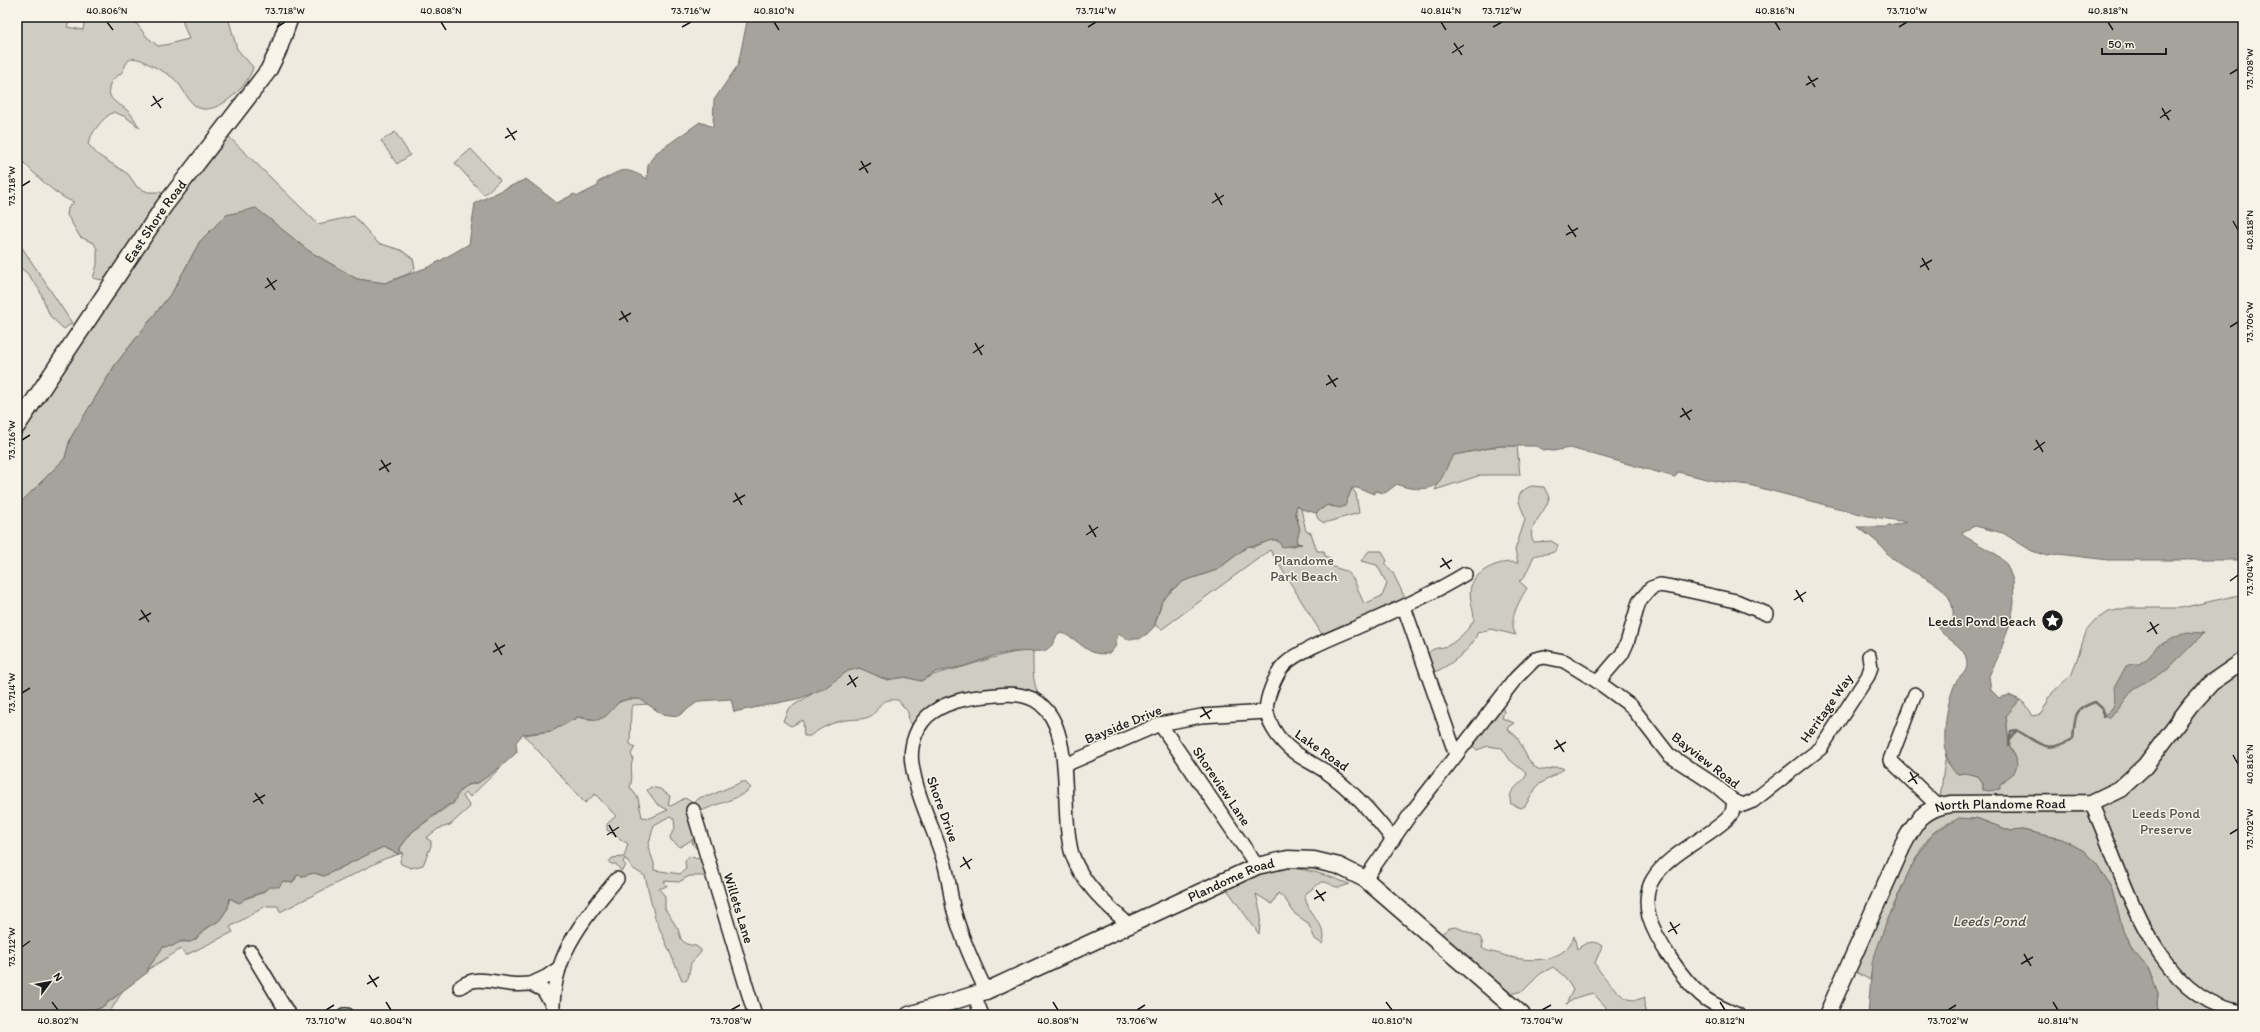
<svg xmlns="http://www.w3.org/2000/svg" width="2260" height="1032" viewBox="0 0 2260 1032" font-family="Itim,sans-serif">
<rect width="100%" height="100%" fill="#eeeae0"/>
<filter id="ink" filterUnits="userSpaceOnUse"><feTurbulence type="fractalNoise" baseFrequency=".025" numOctaves="2"/><feDisplacementMap in="SourceGraphic" scale="8" xChannelSelector="R" yChannelSelector="G"/><feConvolveMatrix kernelMatrix="1 2 1 2 8 2 1 2 1" color-interpolation-filters="sRGB"/></filter>
<g filter="url(#ink)">
<g fill="#cfccc3" stroke="#767470">
<path d="M17,17H71L67,27L83,30L84,24L80,17H137L136,23L147,37L158,46C169,45 178,41 189,39L183,23V17H228L237,49L253,67C249,85 222,111 203,109C191,108 185,91 178,83C171,74 161,71 151,65C144,62 139,57 131,59C125,61 125,71 119,75C113,78 108,84 109,92C111,103 121,104 128,111C133,115 136,123 140,128L126,117L114,112C103,117 91,133 88,144L98,155L128,174L137,187L148,192H161L164,197L112,272L102,280L93,278L97,265V249L94,243L80,237L67,215L68,208L74,202C56,197 31,170 17,156Z"/>
<polygon points="223,131 318,224 354,216 378,243 401,250 413,259 415,268 408,274 385,283 357,279 309,251 200,241 173,291 115,365 70,439 65,458 17,506 17,426"/>
<polygon points="395,132 410,155 397,164 381,141"/>
<polygon points="471,149 500,180 484,195 455,163"/>
<polygon points="17,240 72,323 64,329 50,316 39,289 27,273 17,265"/>
<polygon points="1500,446 1517,446 1520,475 1481,475 1435,490 1447,463 1454,455"/>
<path d="M1531,486L1544,487L1549,497C1547,513 1524,528 1534,542L1551,541L1558,545C1556,557 1543,552 1534,556L1524,578L1519,581L1527,588C1519,602 1507,620 1516,635L1491,629L1477,633C1475,647 1447,668 1434,672L1427,655C1434,645 1439,650 1449,645C1457,641 1470,628 1474,620C1474,610 1468,595 1471,586C1477,569 1503,559 1518,563L1515,550L1525,520C1523,505 1509,496 1531,486Z"/>
<polygon points="1352,488 1356,494 1359,513 1324,523 1318,519 1316,513 1327,505 1333,507 1347,500"/>
<path d="M1297,504L1301,509L1306,531L1311,533L1317,551H1324L1325,556L1331,558L1330,566L1346,571L1354,580L1364,604L1382,596L1387,584L1377,565L1361,561L1369,551H1382L1387,561L1385,564L1392,571L1405,598H1407L1393,606L1392,602L1389,607L1323,636L1270,550L1162,629L1155,625L1162,601L1173,589L1184,581L1217,570L1248,546L1254,547L1273,539L1290,547L1300,544L1296,542C1296,537 1300,532 1299,527C1298,516 1294,515 1297,504Z"/>
<path d="M2243,594V1015H2160L2157,1006L2158,993L2148,968L2133,951L2123,931L2112,889L2096,863L2084,851L2062,839L2023,830L2011,831L1976,818L1975,819C1959,818 1945,822 1933,833C1911,855 1874,949 1870,980L1849,968L1902,847L1939,805L1946,753L1947,762L1958,774L1965,773L1978,776L1983,783V790L2005,782L2013,751L2009,746L2006,714L2020,700L2025,703L2033,716L2041,714L2052,693L2072,674L2087,629L2095,620L2109,612L2126,608H2181Z"/>
<path d="M1033,650C1033,675 1032,682 1043,706L1038,702L981,697L914,725L909,722L908,712L898,700C877,698 881,709 871,716C863,720 854,719 846,720C833,722 820,728 810,736H804L803,720L791,726L783,721L788,709L848,671L859,668L871,672L881,678L905,677L921,681C938,671 948,672 966,666C989,659 1008,652 1033,650Z"/>
<path d="M629,699H640L650,704L633,705L631,709L630,744L635,747L631,754L633,759C629,769 634,777 630,787L638,798L642,817L650,818L668,810L657,804L647,790L651,787L660,789L670,796L668,805L671,806L685,798L693,803L701,797L709,796L742,782H745L751,788C737,801 715,803 698,813L699,844L696,848L692,843L693,839L680,847L671,840L670,837L675,828L674,819L670,816L654,825L648,847L654,863V870L680,874L686,869L685,861L689,856L702,860L711,873L706,876H689L679,882L664,881L667,886L659,889L665,896V909L678,929L681,939L686,944L696,946L701,950V952L691,963L688,978L686,981L682,980L655,918L645,876L632,868L625,858L623,862L626,866L621,871L616,864H611L609,862L612,858L624,857L628,844L607,830V824L616,816L595,794L585,803L524,735L552,731L578,717C611,726 604,704 629,699Z"/>
<path d="M1502,706L1504,712L1502,718L1514,723L1507,728C1510,732 1513,733 1516,736C1523,746 1529,770 1543,770C1551,770 1556,764 1564,769L1538,785L1525,806L1521,808L1511,804C1506,789 1521,786 1527,774L1510,760L1502,748L1488,746L1477,750L1472,745Z"/>
<polygon points="500,768 470,797 466,792 463,796 470,807 450,825 438,829 426,838 431,841 431,846 423,865 411,868 401,864 400,861 403,853 400,851 400,848 412,832 454,802 455,797 465,786 478,783 496,769"/>
<path d="M383,847L399,854L384,859L280,912L278,906H266L230,927L233,932L186,955L181,949L147,970L163,947C171,944 181,941 190,942L222,917L228,908L230,898L236,902L262,893L269,887L280,884L283,881L295,880L297,875L303,876L314,873L324,876Z"/>
<path d="M1287,868C1310,869 1329,876 1349,884C1332,892 1335,882 1321,882L1304,895C1306,900 1307,905 1310,910C1315,921 1329,930 1322,944L1315,939L1308,923L1295,914L1285,899L1278,893L1272,904L1256,894L1261,915L1259,934L1226,888C1246,878 1264,869 1287,868Z"/>
<path d="M1456,927L1480,937L1483,944L1482,948C1488,952 1493,952 1500,954C1523,962 1564,966 1574,936L1577,949C1585,943 1593,939 1602,946L1595,963C1597,970 1620,996 1626,998C1633,1001 1638,1000 1645,997L1644,1006L1646,1015H1610L1605,1006L1593,993L1578,997L1566,1004L1573,990L1565,977L1553,967L1540,974L1523,991L1514,993L1503,991L1481,968L1474,964L1441,934L1449,928Z"/>
<polygon points="122,992 108,1015 79,1015 101,1008"/>
</g>
<g fill="#a6a39d" stroke="#6f6d69">
<path d="M748,17H2243V560H2108L2058,554L2047,556L2032,551L2003,533L1975,526L1962,532L1964,536L1999,556L2007,565L2013,580L2014,603L2011,621L1999,655L1989,676L1991,690L1999,698L2009,695L2020,700L2006,716L2009,746L2016,757L2017,765L2014,773L2000,784V789L1989,791L1983,790V783L1978,776L1965,773L1958,774C1936,763 1946,700 1956,682C1960,676 1967,673 1967,664C1967,645 1944,640 1936,625C1942,625 1949,626 1952,620C1954,617 1953,615 1953,611C1950,577 1905,576 1887,553C1878,542 1869,535 1857,527H1885L1907,522L1868,516L1749,485L1715,481L1678,472L1675,477L1570,448L1553,451L1543,450L1536,446H1500L1454,455C1447,463 1444,478 1436,485C1428,491 1405,489 1397,484L1385,493L1375,491V494L1357,488H1352L1345,506L1340,508L1327,505L1316,513L1301,509L1297,505L1295,513L1300,529L1296,543L1302,544L1282,547L1277,540C1267,539 1259,547 1248,546L1217,570L1184,581L1173,589L1162,601L1154,627L1147,634L1139,639H1127L1118,634L1115,647L1110,653C1086,658 1082,640 1062,633L1057,635L1052,645L1045,651L1013,652L996,655L965,666L936,672L921,681L905,677L887,680L859,668L848,671L825,688L801,698L734,712L731,699L699,701L678,716L662,714L640,699H629L620,701L606,716L598,720L578,717L552,731L523,734L516,742L517,752C505,764 493,773 479,782C474,785 469,783 464,787C459,791 456,798 453,804L448,805L412,832L400,848V851L403,853L399,854L383,847L324,876L314,873L303,876L297,875L292,883L283,881L279,887H269C262,894 255,894 246,898C243,899 243,902 239,903L230,898L228,908L219,921L204,930L195,940L190,942L181,941L173,946L163,947L147,970L148,972L100,1008L79,1015H17V506L65,458L70,439L115,365L173,291L200,241L226,215L256,208L309,251L357,279L385,283L431,266L469,244L475,203L526,179L557,203L574,194L578,196L598,186V182C622,170 622,165 647,179L648,164L656,153L700,122L713,127L714,100L738,65Z"/>
<path d="M2187,632L2204,633L2167,670L2134,688L2117,711L2110,717H2103C2115,707 2116,704 2114,688L2126,666L2132,664H2139L2149,657L2157,646Z"/>
<polygon points="1959,818 1975,819 1976,818 2011,831 2022,830 2062,839 2084,851 2096,863 2112,889 2123,931 2133,951 2148,968 2158,993 2157,1006 2160,1015 1868,1015 1872,963 1885,926 1911,867 1933,833"/>
</g>
<g fill="none" stroke-linecap="round" stroke-linejoin="round">
<g stroke="#6f6d69" stroke-width="2.5">
<polyline points="2010,740 2016,731"/>
<path d="M2009,746L2011,731L2016,730C2041,743 2044,755 2073,739C2076,718 2071,710 2095,702L2103,709V717"/>
</g>
<defs>
<g id="minor">
<polyline points="1404,607 1456,755"/>
<polyline points="1598,682 1622,654 1627,643 1639,602 1651,588 1660,585 1672,587 1736,601 1767,614"/>
<polyline points="1915,694 1890,760 1938,806"/>
<polyline points="1160,724 1257,866"/>
<polyline points="1065,765 1160,724 1201,716 1267,712"/>
<path d="M1734,801L1732,813L1728,818C1706,839 1668,854 1653,879C1646,890 1646,905 1649,917C1656,940 1683,980 1701,995C1711,1005 1726,1009 1738,1015"/>
<path d="M2091,803C2124,872 2152,1001 2243,1012"/>
<polyline points="693,810 755,1015"/>
<path d="M1393,840C1373,813 1352,790 1325,771C1311,762 1294,755 1283,742C1276,735 1269,723 1267,713C1264,701 1276,674 1284,665C1299,650 1342,634 1362,625C1397,610 1432,594 1465,574"/>
<polyline points="1365,879 1412,812 1516,678 1535,659 1544,657 1564,661 1598,682 1631,706 1669,755 1715,785 1734,801 1743,805 1753,801 1821,748 1868,676 1871,667 1869,656"/>
<polyline points="251,952 289,1015"/>
<path d="M460,987C475,975 491,982 509,984C516,985 524,984 531,984"/>
<path d="M986,991C974,965 962,939 954,911C950,895 949,878 944,862C934,828 917,799 912,764C909,746 917,722 933,712C952,699 975,697 997,695C1087,683 1056,803 1072,854C1082,884 1107,905 1130,926"/>
<polyline points="974,995 982,1015"/>
<polyline points="552,1004 543,990 531,984 546,977 559,968"/>
<polyline points="344,1015 347,1015"/>
<path d="M553,1015C551,957 582,921 617,879"/>
</g>
<g id="major">
<path id="s1" d="M17,426L164,206L268,71L278,51L290,17"/>
<path id="s2" d="M909,1015L986,991L1257,866L1288,859L1314,860L1339,866L1365,879L1522,1015"/>
<path id="s3" d="M1827,1015L1902,847C1915,822 1922,808 1951,804L2091,803L2120,789L2145,766L2191,705L2211,683L2243,661"/>
</g>
</defs>
<use href="#minor" stroke="#1c1c1c" stroke-width="16"/>
<use href="#major" stroke="#1c1c1c" stroke-width="19"/>
<use href="#minor" stroke="#f7f3e8" stroke-width="13"/>
<use href="#major" stroke="#f7f3e8" stroke-width="16"/>
</g>
</g>
<path fill="none" stroke="#1c1c1c" stroke-width="1.5" d="M107,22L113,30M441,22L446,30M774,22L779,30M1441,22L1446,30M1775,22L1780,30M2108,22L2113,30M277,27L285,22M682,27L691,22M1088,27L1096,22M1493,27L1502,22M1899,27L1907,22M1454,43L1462,55M1452,53L1464,45M2230,74L2238,69M1808,76L1815,87M1806,85L1818,78M153,96L161,108M151,106L163,98M2162,108L2169,120M2160,118L2171,110M507,128L515,140M505,138L517,131M861,161L868,173M859,170L871,163M22,186L30,181M1215,193L1222,205M1212,203L1224,195M2233,221L2238,230M1568,225L1576,237M1566,235L1578,228M1922,258L1929,270M1920,267L1932,260M267,278L275,290M265,288L277,280M621,311L628,322M619,320L631,313M2230,327L2238,322M975,343L982,355M973,353L984,345M1328,375L1336,387M1326,385L1338,378M1682,408L1690,420M1680,417L1692,410M22,440L30,435M2036,440L2043,452M2034,450L2045,442M381,460L389,472M379,470L391,463M735,493L742,505M733,502L745,495M1089,525L1096,537M1086,535L1098,527M1442,558L1450,569M1440,567L1452,560M2230,581L2238,575M1796,590L1803,602M1794,600L1806,592M141,610L149,622M139,620L151,613M2150,622L2157,634M2147,632L2159,624M495,643L502,655M493,652L505,645M849,675L856,687M847,685L858,677M22,693L30,688M1202,707L1210,719M1200,717L1212,710M1556,740L1564,752M1554,749L1566,742M2233,755L2238,764M1910,772L1917,784M1908,782L1919,774M255,793L263,804M253,802L265,795M609,825L616,837M2230,834L2238,829M607,835L619,827M963,857L970,869M960,867L972,859M1316,890L1324,901M1314,899L1326,892M1670,922L1677,934M1668,932L1680,924M22,947L30,941M2024,954L2031,966M2021,964L2033,957M369,975L377,987M367,984L379,977M52,1002L58,1010M386,1002L391,1010M1053,1002L1058,1010M1386,1002L1392,1010M1720,1002L1725,1010M2053,1002L2058,1010M326,1010L334,1005M731,1010L740,1005M1137,1010L1145,1005M1542,1010L1551,1005M1948,1010L1956,1005"/>
<defs>
<symbol id="sight-disc" viewBox="-11 -11 22 22"><circle r="9.5" fill="#1c1c1c" stroke="#f7f3e8"/><path d="M0-6L1.8-2.2L6-1.7L2.9 1.2L3.7 5.4L0 3.3L-3.7 5.4L-2.9 1.2L-6-1.7L-1.8-2.2Z" fill="#fff"/></symbol>
</defs>
<g fill-rule="evenodd">
<use href="#sight-disc" x="2040" y="608" width="25" height="25"/>
</g>
<g text-anchor="middle" stroke-width="3" stroke-linejoin="round" paint-order="stroke">
<g font-size="14" fill="#1c1c1c" stroke="#f7f3e8">
<text dy="5" stroke="none"><textPath href="#s1" startOffset="247">East Shore Road</textPath></text>
<text transform="translate(1826 708) rotate(-55)" y="5">Heritage Way</text>
<text transform="translate(1123 724) rotate(-22)" y="5">Bayside Drive</text>
<text transform="translate(1322 750) rotate(35)" y="5">Lake Road</text>
<text transform="translate(1706 760) rotate(38)" y="5">Bayview Road</text>
<text transform="translate(1222 786) rotate(56)" y="5">Shoreview Lane</text>
<text dy="5" stroke="none"><textPath href="#s3" startOffset="302">North Plandome Road</textPath></text>
<text transform="translate(943 809) rotate(70)" y="5">Shore Drive</text>
<text dy="5" stroke="none"><textPath href="#s2" startOffset="350">Plandome Road</textPath></text>
<text transform="translate(739 908) rotate(73)" y="5">Willets Lane</text>
</g>
<g font-size="14" fill="#52514e" stroke="#f7f3e8">
<text x="1304" y="565">Plandome<tspan x="1304" dy="16">Park Beach</tspan></text>
<text x="2166" y="818">Leeds Pond<tspan x="2166" dy="16">Preserve</tspan></text>
</g>
<g font-size="14" fill="#1c1c1c" stroke="#f7f3e8" text-anchor="end">
<text x="2036" y="626">Leeds Pond Beach</text>
</g>
<g font-size="15" font-style="italic" fill="#535250" stroke="#f7f3e8">
<text x="1989" y="926">Leeds Pond</text>
</g>
</g>
<rect width="2260" height="1032" fill="none" stroke="#f7f3e8" stroke-width="44"/>
<g transform="translate(50 982) rotate(58)" stroke="#f7f3e8" stroke-width="3" paint-order="stroke">
<path d="M0-3L7 15L0 10L-7 15Z" fill="#1c1c1c"/>
<text y="-6" font-size="11" font-weight="bold" text-anchor="middle" fill="#1c1c1c">N</text>
</g>
<path d="M2102 48v6h64v-6" fill="none" stroke="#1c1c1c" stroke-width="2"/>
<text x="2108" y="48" font-size="12" fill="#1c1c1c" stroke="#f7f3e8" stroke-width="3" paint-order="stroke">50 m</text>
<rect x="22" y="22" width="2216" height="988" fill="none" stroke="#1c1c1c" stroke-width="1.5"/>
<g font-size="10" text-anchor="middle" fill="#1c1c1c">
<text x="107" y="14">40.806°N</text>
<text x="285" y="14">73.718°W</text>
<text x="441" y="14">40.808°N</text>
<text x="691" y="14">73.716°W</text>
<text x="774" y="14">40.810°N</text>
<text x="1096" y="14">73.714°W</text>
<text x="1441" y="14">40.814°N</text>
<text x="1502" y="14">73.712°W</text>
<text x="1775" y="14">40.816°N</text>
<text x="1907" y="14">73.710°W</text>
<text x="2108" y="14">40.818°N</text>
<text transform="translate(2249 69) rotate(-90)" y="4">73.708°W</text>
<text transform="translate(11 186) rotate(-90)" y="4">73.718°W</text>
<text transform="translate(2249 230) rotate(-90)" y="4">40.818°N</text>
<text transform="translate(2249 322) rotate(-90)" y="4">73.706°W</text>
<text transform="translate(11 440) rotate(-90)" y="4">73.716°W</text>
<text transform="translate(2249 575) rotate(-90)" y="4">73.704°W</text>
<text transform="translate(11 693) rotate(-90)" y="4">73.714°W</text>
<text transform="translate(2249 764) rotate(-90)" y="4">40.816°N</text>
<text transform="translate(2249 829) rotate(-90)" y="4">73.702°W</text>
<text transform="translate(11 947) rotate(-90)" y="4">73.712°W</text>
<text x="58" y="1024">40.802°N</text>
<text x="326" y="1024">73.710°W</text>
<text x="391" y="1024">40.804°N</text>
<text x="731" y="1024">73.708°W</text>
<text x="1058" y="1024">40.808°N</text>
<text x="1137" y="1024">73.706°W</text>
<text x="1392" y="1024">40.810°N</text>
<text x="1542" y="1024">73.704°W</text>
<text x="1725" y="1024">40.812°N</text>
<text x="1948" y="1024">73.702°W</text>
<text x="2058" y="1024">40.814°N</text>
</g>
</svg>
